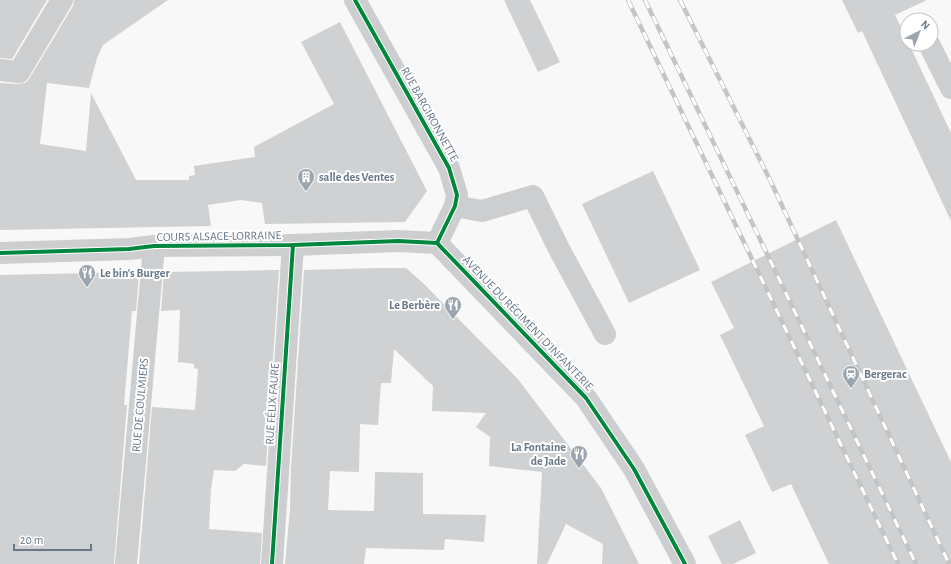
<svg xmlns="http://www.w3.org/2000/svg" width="951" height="564" viewBox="0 0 951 564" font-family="'Alegreya Sans',sans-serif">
<rect width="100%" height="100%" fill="#f8f8f8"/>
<g fill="#cfd1d2">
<polygon points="0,0 47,0 12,59 0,58"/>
<polygon points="74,0 168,0 103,45 97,58 89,88 47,83 40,144 86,151 91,93 136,180 189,180 189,176 195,175 194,166 255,157 254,147 334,104 301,42 340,22 427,191 405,222 265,224 262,203 241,200 208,205 211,226 0,230 0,83 18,84 25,83 29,79 73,6"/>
<polygon points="504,0 530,0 560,62 538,72"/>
<polygon points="842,0 927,0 895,15 907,40 907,44 909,44 951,133 951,221 862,31 858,33"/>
<polygon points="653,171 700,270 629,303 582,204"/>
<polygon points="836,220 951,462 951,564 829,564 791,484 772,492 745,435 764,426 720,335 734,328 711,282"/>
<polygon points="379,268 406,268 423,283 517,378 601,488 639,564 602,564 603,544 566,524 547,564 537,564 542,472 489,466 490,437 476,427 486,413 432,411 433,386 394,349 391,383 381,383 378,425 360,424 359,472 330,471 328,510 374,511 375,472 423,473 423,514 486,515 484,542 445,539 444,550 366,548 364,564 285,564 290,509 291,467 304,270"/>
<polygon points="279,270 266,466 244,464 235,471 214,470 211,489 209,529 262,533 260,564 139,564 152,407 195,410 198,369 194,368 194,364 178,362 180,310 161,311 164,272"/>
<polygon points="135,272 139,273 136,311 132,311 124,405 127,405 114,564 0,564 0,275"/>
<polygon points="740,520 756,553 733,564 722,564 708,536"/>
</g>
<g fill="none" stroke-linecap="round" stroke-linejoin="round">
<g stroke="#cdcecf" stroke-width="22">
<polyline points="355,0 449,168 457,195 455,206 437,243"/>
<polyline points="929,44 951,88"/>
<polyline points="0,70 19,72 62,0"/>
<polyline points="455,206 482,211 533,196 559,249 605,334"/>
<polyline points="437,243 586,398 634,469 685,564"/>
<polyline points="0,253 129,249 154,246 293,245 398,241 437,243"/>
<polyline points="126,564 154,246"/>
<polyline points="272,564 293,245"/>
</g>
<defs>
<g id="rail">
<polyline points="628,0 898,564"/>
<polyline points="645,0 916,564"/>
<polyline points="680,0 771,182 949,564"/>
</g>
</defs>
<use href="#rail" stroke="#c2c4c6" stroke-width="4.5"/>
<use href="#rail" stroke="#fff" stroke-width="3" stroke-dasharray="9" stroke-linecap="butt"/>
<defs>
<g id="cycleway">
<polyline points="355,0 449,168 457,195 455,206 437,243"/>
<polyline points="437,243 586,398 634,469 685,564"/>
<polyline points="0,253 129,249 154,246 293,245 398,241 437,243"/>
<polyline points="272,564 293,245"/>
</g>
</defs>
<use href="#cycleway" stroke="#fff" stroke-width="6"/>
<use href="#cycleway" stroke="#00873e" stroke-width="4"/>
</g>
<defs>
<symbol id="building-pin" viewBox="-11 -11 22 30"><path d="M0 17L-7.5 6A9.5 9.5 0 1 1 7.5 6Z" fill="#9aa5af" stroke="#fff"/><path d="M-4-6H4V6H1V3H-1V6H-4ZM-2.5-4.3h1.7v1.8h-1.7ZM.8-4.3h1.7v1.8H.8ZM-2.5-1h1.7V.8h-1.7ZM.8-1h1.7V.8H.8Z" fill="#fff"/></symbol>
<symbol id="restaurant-pin" viewBox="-11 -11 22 30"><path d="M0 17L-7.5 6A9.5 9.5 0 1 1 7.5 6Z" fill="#9aa5af" stroke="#fff"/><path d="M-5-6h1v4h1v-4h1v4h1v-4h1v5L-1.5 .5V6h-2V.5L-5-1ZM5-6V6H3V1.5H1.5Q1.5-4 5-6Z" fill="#fff"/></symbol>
<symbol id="station-pin" viewBox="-11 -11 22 30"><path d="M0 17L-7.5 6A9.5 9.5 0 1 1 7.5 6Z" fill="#9aa5af" stroke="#fff"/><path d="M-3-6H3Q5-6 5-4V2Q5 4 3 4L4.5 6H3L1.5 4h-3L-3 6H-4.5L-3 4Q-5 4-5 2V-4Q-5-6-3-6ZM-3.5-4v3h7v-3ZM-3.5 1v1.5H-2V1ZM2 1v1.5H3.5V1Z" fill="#fff"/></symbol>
</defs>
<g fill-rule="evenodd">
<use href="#building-pin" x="296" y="167" width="20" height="27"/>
<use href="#restaurant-pin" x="77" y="263" width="20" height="27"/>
<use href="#restaurant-pin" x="443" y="295" width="20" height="27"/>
<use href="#station-pin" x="841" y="364" width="20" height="27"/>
<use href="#restaurant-pin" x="569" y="444" width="20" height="27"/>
</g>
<g text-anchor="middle" stroke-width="4" stroke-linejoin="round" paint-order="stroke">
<g font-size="12" fill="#687888" stroke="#fff">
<text transform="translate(430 114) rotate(61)" y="4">RUE BARGIRONNETTE</text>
<text transform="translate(219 236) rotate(-1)" y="4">COURS ALSACE-LORRAINE</text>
<text transform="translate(528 323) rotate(46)" y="4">AVENUE DU RÉGIMENT D'INFANTERIE</text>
<text transform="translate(272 404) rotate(-86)" y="4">RUE FÉLIX FAURE</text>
<text transform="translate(140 405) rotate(-85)" y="4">RUE DE COULMIERS</text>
</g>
<g font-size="12" font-weight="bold" fill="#687888" stroke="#fff" text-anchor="start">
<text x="319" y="181">salle des Ventes</text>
<text x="100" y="277">Le bin's Burger</text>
<text x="440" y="309" text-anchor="end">Le Berbère</text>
<text x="864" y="378">Bergerac</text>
<text x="566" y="451" text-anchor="end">La Fontaine<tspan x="566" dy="14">de Jade</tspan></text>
</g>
</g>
<g transform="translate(919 32) rotate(42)"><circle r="19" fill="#ffffff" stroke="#c3c9cf"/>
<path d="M0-3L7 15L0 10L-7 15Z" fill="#9aa5af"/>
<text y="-6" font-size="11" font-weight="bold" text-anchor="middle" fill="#687888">N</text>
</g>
<path d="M14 544v6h77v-6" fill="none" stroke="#687888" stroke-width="2"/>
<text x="20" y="544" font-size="12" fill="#687888" stroke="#ffffff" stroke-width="3" paint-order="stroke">20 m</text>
</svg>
